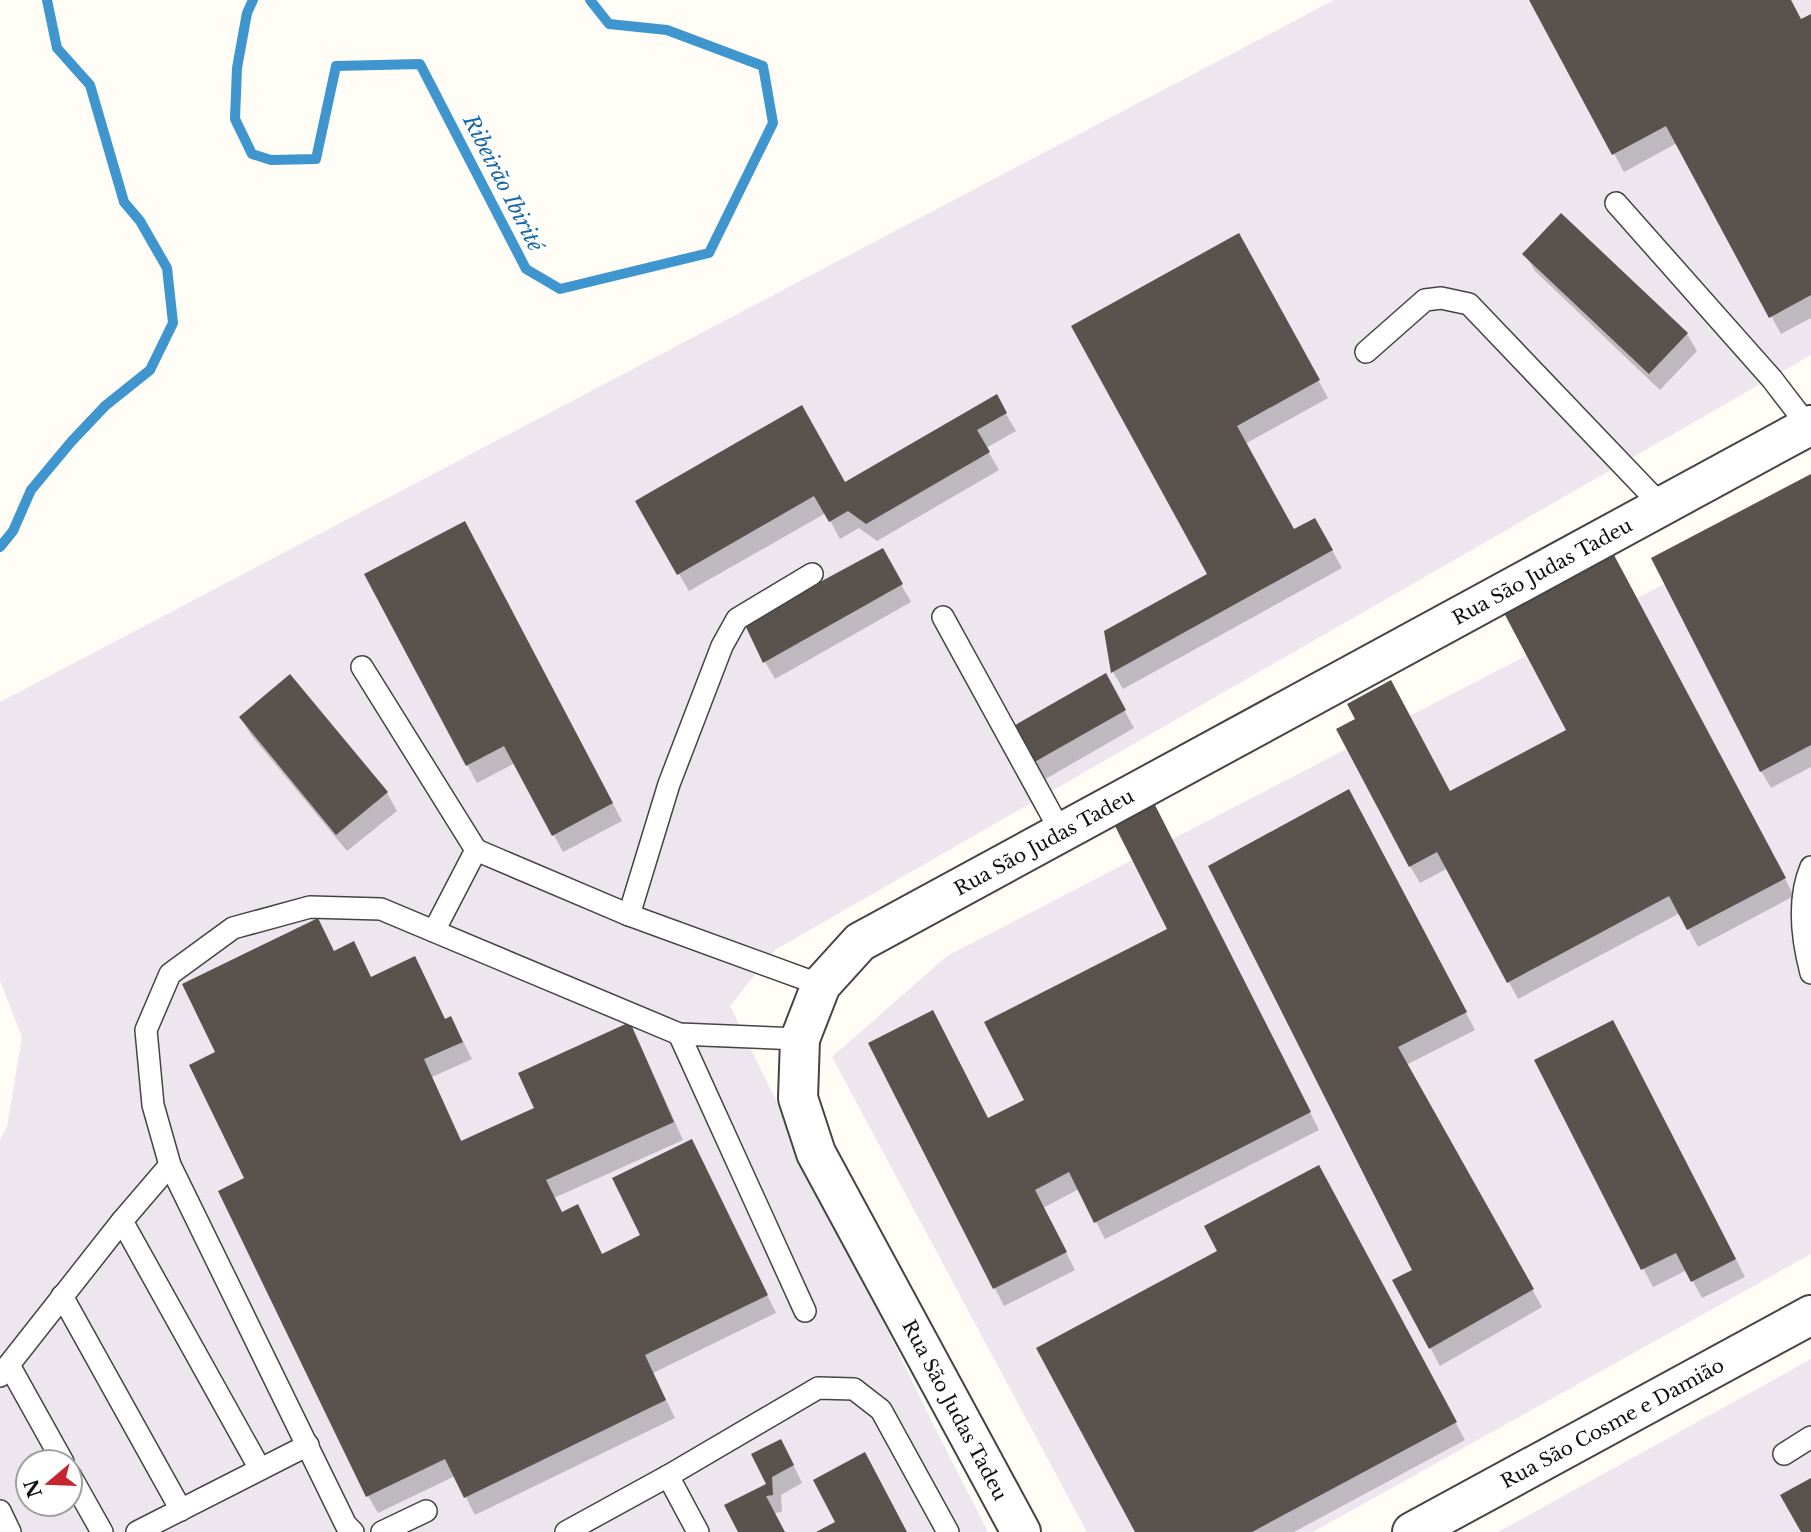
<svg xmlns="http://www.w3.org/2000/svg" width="1811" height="1532" viewBox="0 0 1811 1532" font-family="'Libre Baskerville',serif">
<rect width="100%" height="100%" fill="#fffdf5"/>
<g fill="#eee6ef" fill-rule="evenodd">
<path d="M1334,0H1811V355L775,950L730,1006L935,1428L988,1532H0V1140L7,1127L22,1037L0,981V702ZM28,1462H70V1504H28Z"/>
<polygon points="1811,508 1811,1254 1313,1532 1087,1532 832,1057 947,956"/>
<polygon points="1811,1359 1811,1532 1498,1532"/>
</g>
<g fill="#0003">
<polygon points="1531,0 1789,0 1801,21 1811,16 1811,318 1781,334 1677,143 1624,172"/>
<polygon points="1238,235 1328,398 1245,444 1293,531 1315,520 1342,568 1123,689 1113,672 1106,632 1210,574"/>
<polygon points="1525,254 1687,334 1697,351 1660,390 1535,271"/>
<polygon points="996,397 1016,431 986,448 999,470 877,541 859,528 840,539 826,513 689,591 637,502 845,484"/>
<polygon points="1811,476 1811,767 1771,788 1761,771"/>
<polygon points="474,540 622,821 563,852 515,763 477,783 366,575"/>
<polygon points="890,565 911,602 775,679 765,662"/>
<polygon points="1624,574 1794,896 1698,947 1680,913 1518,999 1448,868 1420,883 1410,866 1450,793 1568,731"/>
<polygon points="1105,676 1134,728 1042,781 1012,728"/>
<polygon points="290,677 387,793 397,811 347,851 251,735 241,718"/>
<polygon points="1358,809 1475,1030 1406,1065 1542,1307 1440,1366 1394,1280 1415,1271"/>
<polygon points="1164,825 1319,1130 1105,1239 1079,1189 1043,1208 1075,1270 1004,1306 870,1044 989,1120 1026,1101 1169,930"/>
<polygon points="334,953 371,978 414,958 446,1021 451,1018 472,1059 432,1077 462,1142 536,1109 639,1042 683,1140 554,1198 563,1214 587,1224 603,1256 642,1236 691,1141 776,1313 653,1373 675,1418 475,1515 455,1476 378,1513 368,1496 246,1179 217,1053"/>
<polygon points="1623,1039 1745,1277 1702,1298 1687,1270 1653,1287 1536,1061"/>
<polygon points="1328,1184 1465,1440 1294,1532 1137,1532 1219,1252"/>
<polygon points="753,1455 790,1458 802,1483 781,1495 782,1512 774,1513 784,1532 740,1532 768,1485"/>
</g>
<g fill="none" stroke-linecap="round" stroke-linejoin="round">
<g stroke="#3f96cf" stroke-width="10">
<polyline points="253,0 247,13 237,68 235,119 252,154 271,160 316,159 336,66 420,64 526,269 560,289 709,253 773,123 763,66 667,30 609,24 590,0"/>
<polyline points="0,547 13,531 31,490 71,442 105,406 150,370 173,323 167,268 140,221 124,202 90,85 57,48 47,0"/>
</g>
</g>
<g fill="#5a524d">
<polygon points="1529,0 1791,0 1801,19 1811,14 1811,295 1769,318 1666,126 1612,155"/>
<polygon points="1561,213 1688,333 1649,374 1522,254"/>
<polygon points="1239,233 1320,380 1237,426 1294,529 1315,518 1333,550 1111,673 1104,631 1207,574 1071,326"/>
<polygon points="997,394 1007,413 977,430 990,452 866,524 848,511 829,522 814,496 677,575 635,501 802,405 845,482"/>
<polygon points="1811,474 1811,745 1760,772 1651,558"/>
<polygon points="465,521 613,803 552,836 504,746 466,766 364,574"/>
<polygon points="883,548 903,584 763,663 744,623"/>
<polygon points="1614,555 1786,878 1687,930 1669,896 1507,983 1437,852 1409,867 1336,729 1355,719 1347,704 1391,680 1450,791 1566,730 1504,613"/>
<polygon points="1106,673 1126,710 1031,764 1010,728"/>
<polygon points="290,674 388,792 336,835 239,717"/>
<polygon points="1349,789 1467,1012 1398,1047 1534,1289 1429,1349 1392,1280 1412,1270 1208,866"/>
<polygon points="1155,805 1311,1112 1094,1223 1069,1172 1035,1190 1067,1252 993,1289 868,1043 933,1010 988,1118 1024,1100 984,1022 1167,929 1115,826"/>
<polygon points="318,918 334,951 354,941 371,977 415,956 445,1019 451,1016 463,1042 424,1059 461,1141 534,1108 518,1073 630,1022 674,1122 546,1180 562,1212 578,1204 602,1254 640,1235 612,1178 692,1139 768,1295 645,1355 666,1400 464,1498 445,1459 366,1497 218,1191 244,1178 189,1065 215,1052 182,984"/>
<polygon points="1613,1020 1736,1259 1691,1282 1676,1253 1641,1270 1534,1060"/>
<polygon points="1319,1165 1457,1422 1252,1532 1135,1532 1036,1348 1217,1251 1204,1226"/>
<polygon points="781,1439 794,1465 772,1477 773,1495 766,1496 785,1532 738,1532 724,1505 766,1484 751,1454"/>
<polygon points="865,1452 907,1532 816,1532 835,1522 813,1480"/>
<polygon points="1811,1478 1811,1532 1801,1532 1780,1495"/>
</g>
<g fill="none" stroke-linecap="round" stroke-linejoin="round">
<defs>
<g id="lane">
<polyline points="1616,203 1772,379 1808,426"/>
<polyline points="1366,352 1425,300 1441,298 1469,304 1661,505"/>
<polyline points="943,617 1061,832"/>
<polyline points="362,667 476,850"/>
<path d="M1811,867C1797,900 1802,939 1811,973"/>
<polyline points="629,915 669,784 722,646 737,619 812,574"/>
<polyline points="434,931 476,850 629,915 821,985"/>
<polyline points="679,1034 805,1311"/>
<polyline points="122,1221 260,1469"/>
<polyline points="62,1296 181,1510"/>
<polyline points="9,1365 63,1462"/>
<polyline points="0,1376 122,1221 170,1165"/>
<polyline points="1784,1454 1811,1437"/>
<polyline points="70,1475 102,1532"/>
<polyline points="0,1511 10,1532"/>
<polyline points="137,1532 308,1445"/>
<polyline points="353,1532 346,1525 170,1165 153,1105 146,1030 170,974 233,928 310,907 381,909 679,1034 800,1039"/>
<polyline points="382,1532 426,1511"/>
<polyline points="566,1532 668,1476"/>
<polyline points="698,1532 668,1476 818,1388 854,1389 881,1410 948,1532"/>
</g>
<g id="street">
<path id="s1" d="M1021,1532L816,1153L798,1098L800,1039L821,985L860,942L1811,425"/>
<path id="s2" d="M1412,1532L1811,1315"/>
</g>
</defs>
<use href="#lane" stroke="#444" stroke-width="24"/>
<use href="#street" stroke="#444" stroke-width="42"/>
<use href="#lane" stroke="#fff" stroke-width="21"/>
<use href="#street" stroke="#fff" stroke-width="38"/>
</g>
<g text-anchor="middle" stroke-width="7" stroke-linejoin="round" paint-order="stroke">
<g font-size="19" fill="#111" stroke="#fff">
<text dy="7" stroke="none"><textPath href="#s1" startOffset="1440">Rua São Judas Tadeu</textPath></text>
<text dy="7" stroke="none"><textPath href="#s1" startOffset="873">Rua São Judas Tadeu</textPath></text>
<text transform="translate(955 1410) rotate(62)" y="7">Rua São Judas Tadeu</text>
<text dy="7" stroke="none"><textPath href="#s2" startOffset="228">Rua São Cosme e Damião</textPath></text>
</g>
<g font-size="21" font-style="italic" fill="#1768a6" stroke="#fff">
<text transform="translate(503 183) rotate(63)" y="7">Ribeirão Ibirité</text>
</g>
</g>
<g transform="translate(49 1483) rotate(251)"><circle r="33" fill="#ffffff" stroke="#a0a0a0" stroke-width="2"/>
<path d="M0-5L12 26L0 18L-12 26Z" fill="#c4262e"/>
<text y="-10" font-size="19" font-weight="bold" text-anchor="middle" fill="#111111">N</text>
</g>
</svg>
